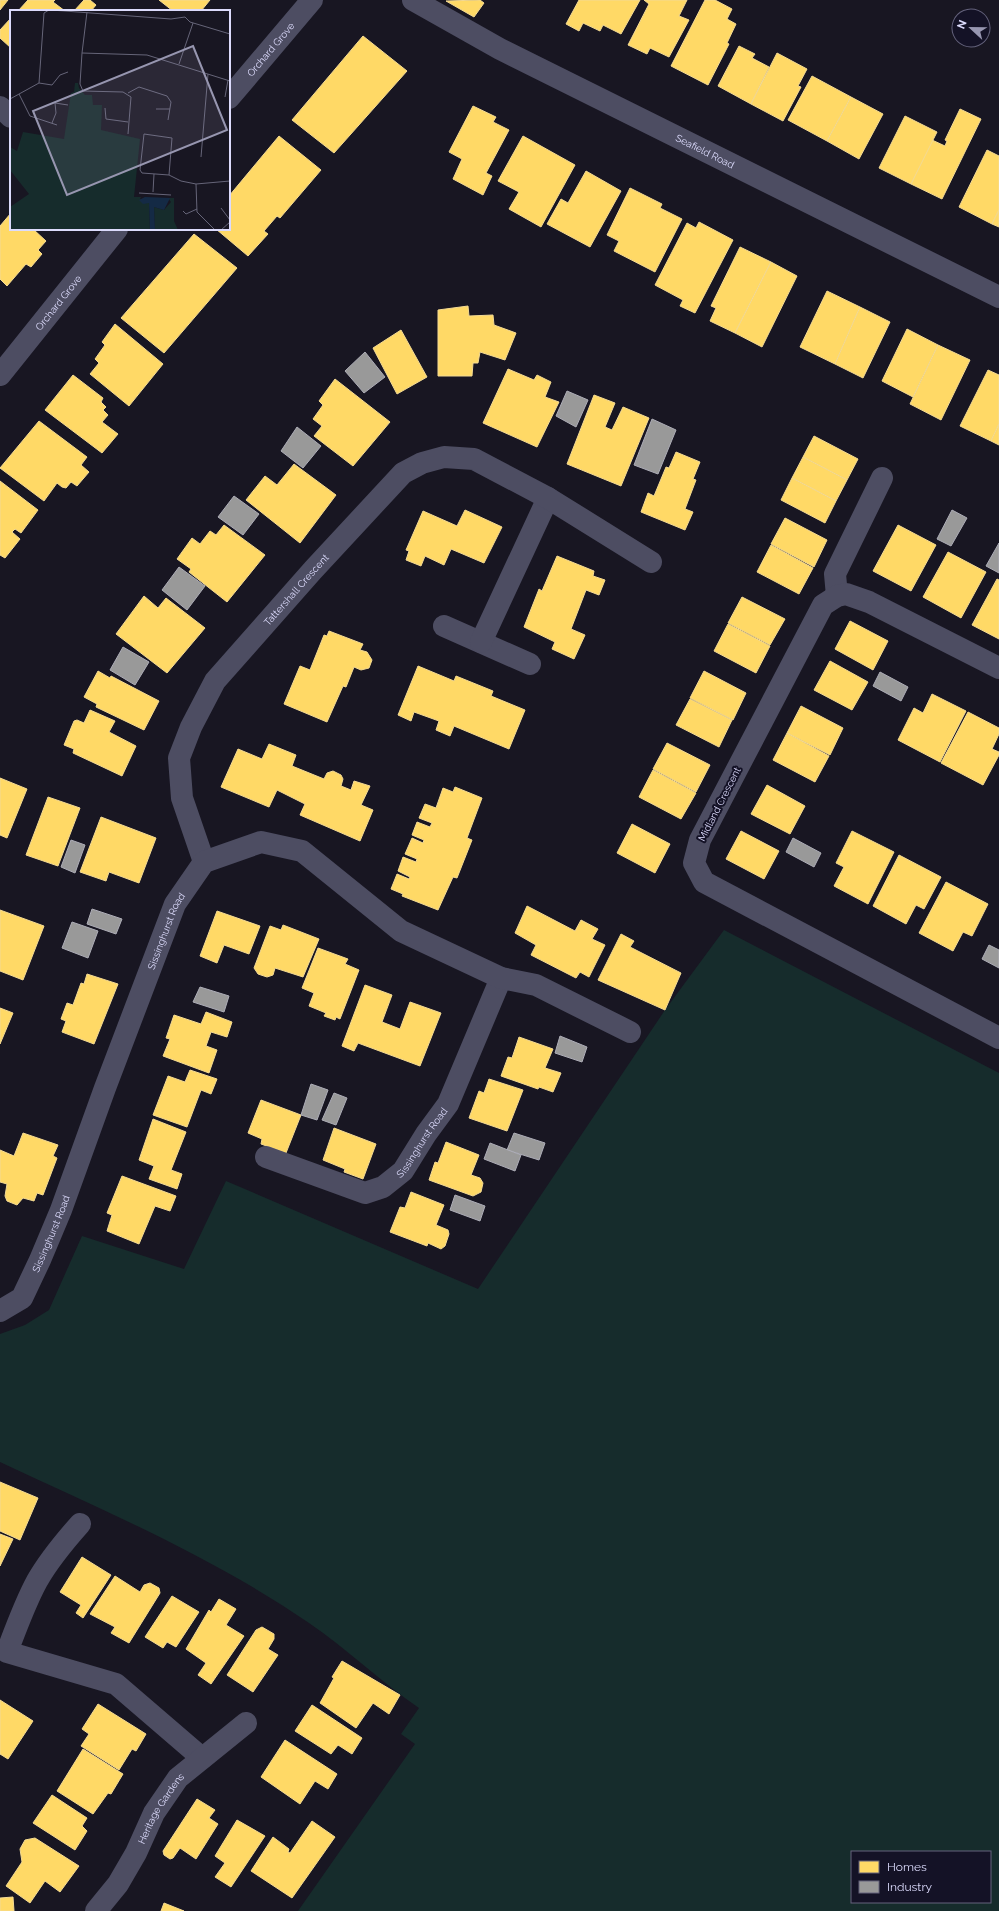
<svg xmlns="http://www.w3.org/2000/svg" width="999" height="1911" viewBox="0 0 999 1911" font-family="Raleway,sans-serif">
<rect width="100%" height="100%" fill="#181622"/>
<path fill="#162c2c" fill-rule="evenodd" d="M724,930L999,1073V1911H298L415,1744L401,1734L419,1708C381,1682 347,1649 309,1623C213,1557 105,1511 0,1462V1334L25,1325L49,1310L82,1236L184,1269L226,1181L478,1289L665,1010ZM852,1852H990V1902H852Z"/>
<g fill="#ffd966" stroke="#f4da93">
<polygon points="0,0 8,0 0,10"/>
<polygon points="28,0 55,0 53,2 65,11 18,11"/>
<polygon points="84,0 90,0 96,5 91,11 74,11"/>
<polygon points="159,0 210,0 201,11 173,11"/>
<polygon points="480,0 484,3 474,17 446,1"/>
<polygon points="579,0 640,0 621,34 603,25 600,31 583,23 579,31 566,24"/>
<polygon points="644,0 687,0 679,16 689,20 669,57 650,48 647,54 628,45 649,4"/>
<polygon points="705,0 715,0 732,9 727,19 736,24 727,43 729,44 708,85 671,66"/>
<polygon points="11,18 11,48 0,38 0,30"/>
<polygon points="363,36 407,71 334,153 292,120"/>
<polygon points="739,46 755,54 752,58 769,67 751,104 718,86"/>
<polygon points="777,53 807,69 798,86 801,87 783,121 751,104"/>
<polygon points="812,76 851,97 827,141 788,120"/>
<polygon points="851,97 883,114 859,159 827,141"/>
<polygon points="473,106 496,117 493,122 509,130 486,173 492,176 483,195 453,179 462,159 449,152"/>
<polygon points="960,109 981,119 942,199 911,184 932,140 945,146 947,141 945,140"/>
<polygon points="905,116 937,132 911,184 879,168"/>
<polygon points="279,136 321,170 280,218 277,216 264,231 268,234 248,256 216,229 229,229 229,196"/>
<polygon points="523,136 575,165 541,227 509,209 519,192 498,181"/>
<polygon points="987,150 999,156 999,210 992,224 959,207"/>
<polygon points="586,171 621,191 590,247 547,224 561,199 568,203"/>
<polygon points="630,188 662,204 660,208 682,219 655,272 614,251 619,241 607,235"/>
<polygon points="999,210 999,227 992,224"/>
<polygon points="11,213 11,229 33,229 46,241 38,250 42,254 31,267 26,264 7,286 0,279 0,226"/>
<polygon points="699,222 733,240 695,313 680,306 683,300 655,285 687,223 696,228"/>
<polygon points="194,234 237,268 164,353 121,318"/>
<polygon points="740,247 771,262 735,333 710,321 716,308 711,306"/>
<polygon points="771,262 797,276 762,347 735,333"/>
<polygon points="827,291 860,307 835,364 800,347"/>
<polygon points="468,306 469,316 493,315 494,325 516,333 505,360 480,352 478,363 473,363 472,376 438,376 438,310"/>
<polygon points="860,307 890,322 863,378 835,364"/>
<polygon points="115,324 163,364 129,406 90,374 99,363 95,359 105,345 102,342"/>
<polygon points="907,329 938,345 913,397 882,381"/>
<polygon points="401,330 427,377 397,394 373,348"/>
<polygon points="938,345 970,360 941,420 910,404"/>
<polygon points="508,369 534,380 537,375 551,382 545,397 559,402 537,447 483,423"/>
<polygon points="988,370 999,375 999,424 991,441 960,426"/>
<polygon points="73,375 103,398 101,402 106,407 103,410 108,415 102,422 118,434 102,453 45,410"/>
<polygon points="335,379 390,422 353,466 314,436 322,426 313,419 323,405 319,401"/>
<polygon points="594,395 615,403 605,427 612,430 623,407 649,418 621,486 567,464"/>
<polygon points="39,421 87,457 81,465 89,472 77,486 71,482 66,488 62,487 57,483 44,501 0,468"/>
<polygon points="999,424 999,445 991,441"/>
<polygon points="814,436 858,459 847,480 803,457"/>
<polygon points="676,452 700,462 693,479 696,480 685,509 693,512 685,530 641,512 648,493 654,496 666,467 669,468"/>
<polygon points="803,457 847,480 836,501 792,478"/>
<polygon points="294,464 336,495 300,543 246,500 265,476 277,485"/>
<polygon points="792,478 836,501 825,523 781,500"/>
<polygon points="0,481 38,510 21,533 15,529 12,532 20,539 5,558 0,555"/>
<polygon points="465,510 502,527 484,563 451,549 444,565 425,556 421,566 406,560 409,551 406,550 423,511 457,526"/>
<polygon points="785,518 827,540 814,567 771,544"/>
<polygon points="224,525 265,555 227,602 189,572 191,569 177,559 192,538 200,544 210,531 216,535"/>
<polygon points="898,525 936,545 911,591 873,571"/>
<polygon points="771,545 813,568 799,594 757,572"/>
<polygon points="948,552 986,572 961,618 923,597"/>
<polygon points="557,556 594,571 593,576 605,580 599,595 586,590 571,629 585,635 574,659 552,649 555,642 524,627 539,589 542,591"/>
<polygon points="997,579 999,580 999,639 972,625"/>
<polygon points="144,596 158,608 166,598 205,628 167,673 116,634"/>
<polygon points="742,597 785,619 770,645 728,623"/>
<polygon points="850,621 888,641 873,670 835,649"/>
<polygon points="728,624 770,646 756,673 714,651"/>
<polygon points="329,631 363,644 360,650 367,652 372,660 369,668 361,670 354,667 346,687 343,686 327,722 284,704 300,666 310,670 324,635 327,636"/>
<polygon points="830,661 868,682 852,710 814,690"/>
<polygon points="418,666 454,681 456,676 493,691 491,696 525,710 509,749 454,726 450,736 436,730 439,721 414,712 411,721 398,715"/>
<polygon points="98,671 110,678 111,676 159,701 144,730 96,707 97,704 84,697"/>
<polygon points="704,671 746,693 733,720 690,698"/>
<polygon points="932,694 966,711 940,762 898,740 914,708 923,713"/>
<polygon points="690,699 732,720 719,747 676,725"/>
<polygon points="801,706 843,728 830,755 787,733"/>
<polygon points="90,710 115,721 109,732 136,746 122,776 73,753 74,749 64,745 74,721 77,720 84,723"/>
<polygon points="968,712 999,728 999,734 992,749 999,752 999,755 983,785 941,763"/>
<polygon points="787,733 829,756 815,782 773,760"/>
<polygon points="667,743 710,765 696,792 653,769"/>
<polygon points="269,744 296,755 292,766 324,779 327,773 333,771 341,775 343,779 341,786 351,790 354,781 370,786 361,805 373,810 360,841 300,815 305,804 277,790 269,807 221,787 238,749 262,759"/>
<polygon points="653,770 696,793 681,819 639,797"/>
<polygon points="0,778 27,789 7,838 0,835"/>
<polygon points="767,785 805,806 790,834 751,814"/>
<polygon points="455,787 482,798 467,838 472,840 457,878 453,877 438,910 402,896 403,894 391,889 397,874 409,879 410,877 398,871 403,857 416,862 417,859 405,854 412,838 423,843 424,840 412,835 417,822 430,827 432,823 419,818 425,804 436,808 443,788 453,792"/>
<polygon points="48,797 80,808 58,866 26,855"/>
<polygon points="101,817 156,838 139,883 109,872 106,881 80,872"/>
<polygon points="632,824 670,844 655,873 617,853"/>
<polygon points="741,831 779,851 764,879 726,859"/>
<polygon points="852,831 894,852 868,904 834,886 844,867 836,863"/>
<polygon points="899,855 941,877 924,909 916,905 906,924 873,906"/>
<polygon points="946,882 988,904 972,936 963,932 953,951 919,933"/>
<polygon points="527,906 575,931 581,920 598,929 592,939 605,945 589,977 580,972 576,978 531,955 536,945 515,933"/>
<polygon points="0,910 44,926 23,980 0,971"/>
<polygon points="217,911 260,926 249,954 224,945 217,963 200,956"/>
<polygon points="283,925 319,939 303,977 275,968 273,975 267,977 258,974 254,968 270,926 281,930"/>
<polygon points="621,934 634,941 630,947 681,973 665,1010 598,980"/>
<polygon points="318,948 348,959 345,964 359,970 340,1019 336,1017 335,1020 324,1016 326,1013 309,1006 314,993 302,988"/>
<polygon points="87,974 118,984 94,1044 62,1032 66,1021 61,1019 67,1003 73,1005 81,983 84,984"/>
<polygon points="365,985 392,995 382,1022 400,1029 410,1002 441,1013 420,1066 358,1043 354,1051 342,1046"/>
<polygon points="0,1008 13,1013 0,1044"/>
<polygon points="206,1012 232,1022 227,1037 211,1032 206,1046 217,1050 209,1073 163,1056 170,1039 166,1038 174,1015 201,1024"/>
<polygon points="519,1037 553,1049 545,1068 561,1073 553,1092 539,1087 538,1089 501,1076 508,1057 512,1058"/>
<polygon points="190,1070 217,1079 211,1094 201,1090 187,1127 153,1115 168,1076 185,1082"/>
<polygon points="489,1079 523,1090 507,1131 469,1118 479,1091 484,1093"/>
<polygon points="261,1100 301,1115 286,1153 261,1144 262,1139 248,1133"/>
<polygon points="153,1119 186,1132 171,1170 182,1174 177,1189 149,1179 154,1166 139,1160"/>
<polygon points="334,1128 376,1144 363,1179 344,1172 345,1169 323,1160"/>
<polygon points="23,1133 58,1145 53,1156 57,1158 43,1195 37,1193 34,1201 23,1198 17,1205 7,1201 5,1196 7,1184 0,1182 0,1150 14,1156"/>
<polygon points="446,1142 479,1155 471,1175 480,1178 483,1183 481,1192 473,1196 429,1180 435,1162 438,1163"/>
<polygon points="122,1176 176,1196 170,1211 155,1206 139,1244 107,1231 112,1215 107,1213"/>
<polygon points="411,1192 444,1205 436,1225 448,1230 449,1234 445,1246 441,1249 428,1243 427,1246 390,1232 400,1207 405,1208"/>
<polygon points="0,1482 38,1498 20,1540 0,1531"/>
<polygon points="0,1534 13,1539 0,1566"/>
<polygon points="82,1557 111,1575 83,1618 76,1613 81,1605 60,1592"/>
<polygon points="115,1576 140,1592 144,1585 150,1583 159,1588 160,1593 129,1643 111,1633 115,1627 90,1614"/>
<polygon points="172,1596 199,1612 176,1647 167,1642 163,1648 145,1637"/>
<polygon points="219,1599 236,1609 226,1625 244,1636 211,1684 198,1675 206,1663 186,1649 209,1610 211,1612"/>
<polygon points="262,1627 274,1634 274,1639 268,1649 278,1655 253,1692 227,1675 256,1630"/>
<polygon points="342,1661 400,1695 389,1714 373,1703 356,1728 320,1703 334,1678 332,1677"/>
<polygon points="0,1700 33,1721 8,1759 0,1754"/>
<polygon points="98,1704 146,1734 136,1751 132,1749 119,1770 81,1746 89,1734 82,1729"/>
<polygon points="312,1705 362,1738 352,1754 338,1745 331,1754 295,1731"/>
<polygon points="285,1740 337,1774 328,1789 315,1781 300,1804 261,1777"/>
<polygon points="83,1749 123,1774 111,1794 108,1793 93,1814 57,1791"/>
<polygon points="52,1795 87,1818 82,1826 87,1831 75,1850 33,1823"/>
<polygon points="197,1799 215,1810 209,1818 218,1824 196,1859 180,1848 173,1858 170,1859 164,1855 163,1851"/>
<polygon points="237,1820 265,1836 231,1887 215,1877 225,1863 215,1856"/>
<polygon points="312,1821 335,1837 292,1898 251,1871 273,1837 289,1849 288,1852 290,1853"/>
<polygon points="35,1838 79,1866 60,1892 45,1881 30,1903 6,1886 22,1862 20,1849 25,1840"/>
<polygon points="13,1897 14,1911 0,1911 0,1898"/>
<polygon points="164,1903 184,1911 161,1911"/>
</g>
<g fill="#999" stroke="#adadb7">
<polygon points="365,352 385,377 364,393 345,371"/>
<polygon points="567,391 588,400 576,427 556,416"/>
<polygon points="652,419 676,430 658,474 634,465"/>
<polygon points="297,427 321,446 303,468 281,451"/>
<polygon points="234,496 259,514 243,535 218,517"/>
<polygon points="952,510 967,518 951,546 937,539"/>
<polygon points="999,543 999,573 986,566"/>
<polygon points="179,567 205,586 187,610 162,590"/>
<polygon points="123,647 149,662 135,685 110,670"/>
<polygon points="880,672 908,687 901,701 873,686"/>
<polygon points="793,838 821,853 814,867 786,852"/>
<polygon points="71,840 85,845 75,873 61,867"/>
<polygon points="92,909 122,919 116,934 87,924"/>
<polygon points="72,922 98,931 88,958 62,948"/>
<polygon points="989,945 999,950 999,968 982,959"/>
<polygon points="200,987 229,996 224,1012 193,1002"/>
<polygon points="560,1036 587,1047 582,1062 555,1053"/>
<polygon points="311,1084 328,1090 317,1120 301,1115"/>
<polygon points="334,1093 347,1098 336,1125 322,1120"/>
<polygon points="514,1133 545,1143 539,1160 507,1150"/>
<polygon points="490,1143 521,1155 515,1171 484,1159"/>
<polygon points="455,1195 485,1206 480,1221 450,1210"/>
</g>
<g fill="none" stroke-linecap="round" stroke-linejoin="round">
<g stroke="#4d4d62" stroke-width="22">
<path id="s1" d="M413,0L500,49L999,297"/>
<path id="s2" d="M229,98L312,0"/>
<polyline points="0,107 11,117"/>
<path id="s3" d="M0,375L117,229"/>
<polyline points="837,596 835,574 882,478"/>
<polyline points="444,626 530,664"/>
<polyline points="481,642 548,498"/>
<polyline points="999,668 869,602 846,594 837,596 823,605 700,840 694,863 704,882 999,1038"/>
<path id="s4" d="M204,862L182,798L179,758L191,727L215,681L313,570L403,473L422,463L444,457L474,459L548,498L651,562"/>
<path id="s5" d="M266,1157L365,1193L383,1187L403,1171L426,1134L448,1104L501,978"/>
<path id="s6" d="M0,1311L22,1298L40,1260L61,1210L105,1088L175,904L204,862L261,842L302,851L401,931L501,978L536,985L630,1032"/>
<path d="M80,1524C64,1542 49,1560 37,1581C25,1603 16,1628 7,1652L116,1684L202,1758"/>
<path id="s7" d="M96,1911L118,1884L136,1853L154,1813L178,1778L246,1723"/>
</g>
</g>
<g text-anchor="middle" stroke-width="4" stroke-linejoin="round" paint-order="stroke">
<g font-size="10" fill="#dcdbfc" stroke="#141226">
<text dy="4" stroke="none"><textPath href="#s2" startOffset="64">Orchard Grove</textPath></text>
<text dy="4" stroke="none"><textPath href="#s1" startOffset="329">Seafield Road</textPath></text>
<text dy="4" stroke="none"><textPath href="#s3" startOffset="93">Orchard Grove</textPath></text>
<text dy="4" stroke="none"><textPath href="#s4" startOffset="315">Tattershall Crescent</textPath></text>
<text transform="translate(719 804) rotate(-63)" y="4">Midland Crescent</text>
<text dy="4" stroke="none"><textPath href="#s6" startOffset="420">Sissinghurst Road</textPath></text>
<text dy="4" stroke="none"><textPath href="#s5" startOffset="184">Sissinghurst Road</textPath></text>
<text dy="4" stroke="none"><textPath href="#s6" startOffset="96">Sissinghurst Road</textPath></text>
<text dy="4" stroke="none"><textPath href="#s7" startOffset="122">Heritage Gardens</textPath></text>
</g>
</g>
<g transform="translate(10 10)">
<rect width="220" height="220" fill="#181622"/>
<path d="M65,73H68L69,78L75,85H82L83,95H92L91,120L130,129L124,187H131L130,189L139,193L140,220H0V197L19,184L0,160V137L7,141L13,122L54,129L61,83L64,82ZM158,188H164V211L168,220H145L144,197L154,200L161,192Z" fill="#162c2c"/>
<path d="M135,187L160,188L154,200L144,197L145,220H140L139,193L133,194L129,190Z" fill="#142a45"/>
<path fill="none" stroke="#666579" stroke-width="1" d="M41,0L161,9L175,7M77,2L72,43L137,45L220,71M175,7L180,12L220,24M72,43L70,74L73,81L113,82L121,87L118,124M169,54L183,13M29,73L42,75L50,65L58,62M118,83L129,77L157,86L161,92L158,110M9,84L20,106L47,115M215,87L218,70M0,89L29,73L34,3L39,0M95,98L96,109L118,112M146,99H160M42,113L46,103L45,93L58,95M191,147L198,64M159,165L162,128L134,124L130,160L132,163L159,165L171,171L186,174L220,171M186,174L187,202L205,220M143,182L144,164M129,183L161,185M211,198L220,210M173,201L176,204L187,199M211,220L220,212"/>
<path fill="#9796b0" fill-opacity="0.15" stroke="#9796b0" stroke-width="2" d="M183,36L217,120L57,185L23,101Z"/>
<rect width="220" height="220" fill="none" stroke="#dcdbfc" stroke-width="2"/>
</g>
<rect x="851" y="1851" width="140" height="52" fill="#141226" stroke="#64627c"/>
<rect x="859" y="1861" width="20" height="12" fill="#ffd966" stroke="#64627c"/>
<text x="887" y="1871" font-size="12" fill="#dcdbfc">Homes</text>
<rect x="859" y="1881" width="20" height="12" fill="#999999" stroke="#64627c"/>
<text x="887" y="1891" font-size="12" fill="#dcdbfc">Industry</text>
<g transform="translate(971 28) rotate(292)"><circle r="19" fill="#141226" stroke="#64627c"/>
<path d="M0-3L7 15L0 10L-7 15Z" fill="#9796b0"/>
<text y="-6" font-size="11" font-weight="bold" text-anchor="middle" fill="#dcdbfc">N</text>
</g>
</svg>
